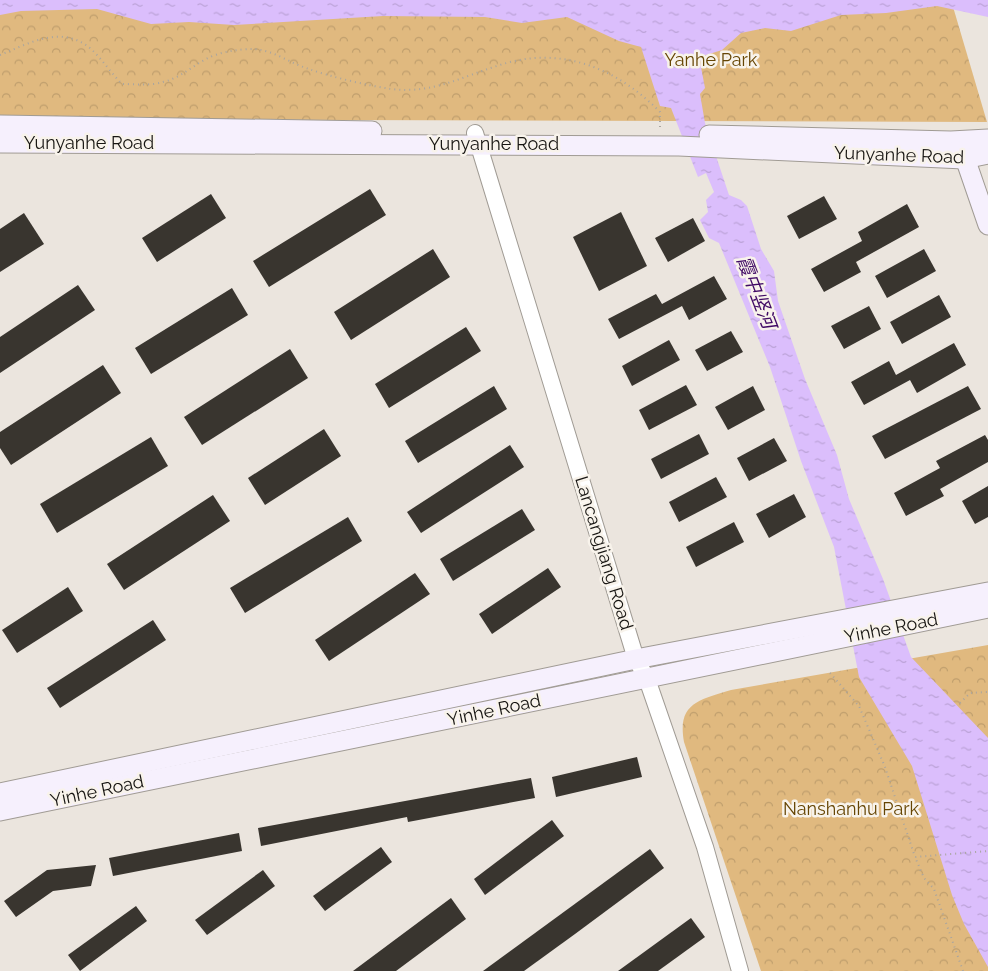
<svg xmlns="http://www.w3.org/2000/svg" width="988" height="971" viewBox="0 0 988 971" font-family="Raleway,'Noto Sans SC',sans-serif">
<defs>
<pattern id="park-crowns" width="20" height="18" patternUnits="userSpaceOnUse" patternTransform="scale(1.25)"><rect width="20" height="18" fill="#e0b97f"/><path d="M2 6a3 3 0 1 1 6 0M12 15a3 3 0 1 1 6 0" fill="none" stroke="#bf9e6d"/></pattern>
<pattern id="water-ripples" width="26" height="14" patternUnits="userSpaceOnUse" patternTransform="scale(1.25)"><rect width="26" height="14" fill="#dbbefc"/><path d="M2 4q2-2 4 0t4 0M15 11q2-2 4 0t4 0" fill="none" stroke="#bba2d7"/></pattern>
</defs>
<rect width="100%" height="100%" fill="#ebe5de"/>
<g fill="url(#park-crowns)">
<polygon points="0,0 951,0 987,122 0,119"/>
<path d="M988,645V971H761L684,742C677,703 699,700 731,690Z"/>
</g>
<polygon fill="url(#water-ripples)" points="0,0 988,0 988,17 937,6 886,13 841,15 791,31 765,28 741,33 722,50 703,56 700,62 705,88 700,94 705,123 729,195 741,200 747,206 761,249 774,271 778,301 805,379 837,455 849,499 883,579 911,657 988,738 988,967 964,924 952,895 912,766 859,677 834,547 801,461 770,367 719,243 709,238 700,220 708,212 706,200 714,192 706,173 698,177 671,108 660,106 641,47 619,41 567,17 522,23 485,17 383,16 234,25 189,22 151,24 97,9 21,11 0,15"/>
<g fill="#39352f">
<polygon points="370,189 386,215 269,287 253,261"/>
<polygon points="211,194 226,218 157,262 142,238"/>
<polygon points="824,196 837,219 799,239 787,216"/>
<polygon points="907,204 919,227 856,262 861,272 824,292 811,269 862,241 858,232"/>
<polygon points="621,212 647,266 599,291 573,237"/>
<polygon points="24,213 44,244 0,272 0,229"/>
<polygon points="693,218 705,241 668,262 655,238"/>
<polygon points="433,249 450,277 351,340 334,312"/>
<polygon points="924,249 936,271 887,298 875,276"/>
<polygon points="714,276 727,299 689,320 682,306 619,339 608,319 656,294 662,304"/>
<polygon points="78,285 95,310 0,373 0,337"/>
<polygon points="232,288 248,315 151,374 135,348"/>
<polygon points="939,295 951,317 902,344 890,322"/>
<polygon points="869,306 881,329 844,349 831,326"/>
<polygon points="466,327 481,351 389,408 375,384"/>
<polygon points="731,331 743,352 707,371 695,350"/>
<polygon points="669,340 680,360 632,386 622,366"/>
<polygon points="954,343 966,365 917,393 910,380 864,405 851,382 889,361 896,375"/>
<polygon points="290,349 308,378 202,445 184,417"/>
<polygon points="103,365 121,393 11,465 0,448 0,432"/>
<polygon points="686,385 697,405 649,430 639,410"/>
<polygon points="494,386 507,409 418,463 405,441"/>
<polygon points="753,386 765,410 728,430 715,407"/>
<polygon points="968,386 981,409 885,459 872,436"/>
<polygon points="324,429 341,456 265,505 248,478"/>
<polygon points="699,434 709,454 661,479 651,459"/>
<polygon points="985,435 988,440 988,462 940,489 944,496 906,516 894,493 940,468 936,461"/>
<polygon points="151,437 168,466 57,533 40,504"/>
<polygon points="774,438 787,461 749,481 737,458"/>
<polygon points="510,445 524,467 421,533 407,512"/>
<polygon points="716,477 727,497 679,522 669,502"/>
<polygon points="988,486 988,517 975,524 962,501"/>
<polygon points="794,494 806,517 769,538 756,514"/>
<polygon points="213,495 230,521 124,590 107,564"/>
<polygon points="522,509 535,530 453,581 440,559"/>
<polygon points="348,517 362,541 245,613 230,588"/>
<polygon points="734,522 744,542 696,567 686,547"/>
<polygon points="548,568 561,587 492,634 479,614"/>
<polygon points="415,573 430,594 329,661 315,640"/>
<polygon points="68,587 83,611 17,653 2,630"/>
<polygon points="153,620 166,640 60,708 47,688"/>
<polygon points="637,757 642,777 556,797 552,777"/>
<polygon points="531,778 535,798 408,822 407,817 261,846 258,828"/>
<polygon points="552,820 564,836 485,895 474,879"/>
<polygon points="239,833 242,851 113,876 109,858"/>
<polygon points="381,847 392,862 325,911 313,896"/>
<polygon points="650,849 664,868 575,934 524,971 483,971"/>
<polygon points="96,865 91,886 53,891 16,917 4,901 47,870"/>
<polygon points="263,870 275,886 207,935 195,920"/>
<polygon points="451,898 466,919 396,971 353,971"/>
<polygon points="136,906 147,921 80,971 68,955"/>
<polygon points="691,918 705,937 658,971 618,971"/>
</g>
<g fill="none" stroke-linecap="round" stroke-linejoin="round">
<defs>
<polyline id="tertiary" points="475,133 636,659 647,679 705,847 740,971"/>
<g id="secondary">
<polyline points="0,125 372,131"/>
<polyline points="709,135 951,141 988,139"/>
<polyline points="0,143 679,146 964,159 988,154"/>
<polyline points="957,150 967,164 988,225"/>
<polyline points="0,793 636,659 988,592"/>
<polyline points="0,811 988,608"/>
</g>
</defs>
<use href="#tertiary" stroke="#a09b94" stroke-width="18"/>
<use href="#secondary" stroke="#a09b94" stroke-width="21"/>
<g stroke="#a9a59f" stroke-width="2" stroke-dasharray="1 4" stroke-linecap="butt">
<path d="M0,55C30,43 62,24 91,49C102,59 111,73 122,84C134,84 151,86 163,82C180,78 191,67 206,59C219,52 239,49 253,49C273,50 288,62 306,68C331,77 365,85 391,89C434,94 460,77 500,65C560,45 617,68 660,112V131"/>
<polyline points="830,673 859,706 885,767 915,857"/>
<polyline points="960,703 970,693 988,692"/>
<polyline points="963,971 934,889 924,878 915,857 988,851"/>
</g>
<use href="#tertiary" stroke="#fff" stroke-width="16"/>
<use href="#secondary" stroke="#f6f0fd" stroke-width="19"/>
</g>
<g text-anchor="middle" stroke-width="5" stroke-linejoin="round" paint-order="stroke">
<g font-size="18" fill="#664503" stroke="#f8f3eb">
<text x="711" y="66">Yanhe Park</text>
<text x="851" y="815">Nanshanhu Park</text>
</g>
<g font-size="18" fill="#171512" stroke="#f8f3eb">
<text x="89" y="149">Yunyanhe Road</text>
<text x="494" y="150">Yunyanhe Road</text>
<text transform="translate(899 155) rotate(2)" y="6">Yunyanhe Road</text>
<text transform="translate(604 553) rotate(73)" y="6">Lancangjiang Road</text>
<text transform="translate(891 628) rotate(-11)" y="6">Yinhe Road</text>
<text transform="translate(494 710) rotate(-12)" y="6">Yinhe Road</text>
<text transform="translate(97 791) rotate(-12)" y="6">Yinhe Road</text>
</g>
<g font-size="19" font-style="italic" fill="#400a65" stroke="#f8f3eb">
<text transform="translate(757 292) rotate(69)" y="7">霞中竖河</text>
</g>
</g>
</svg>
